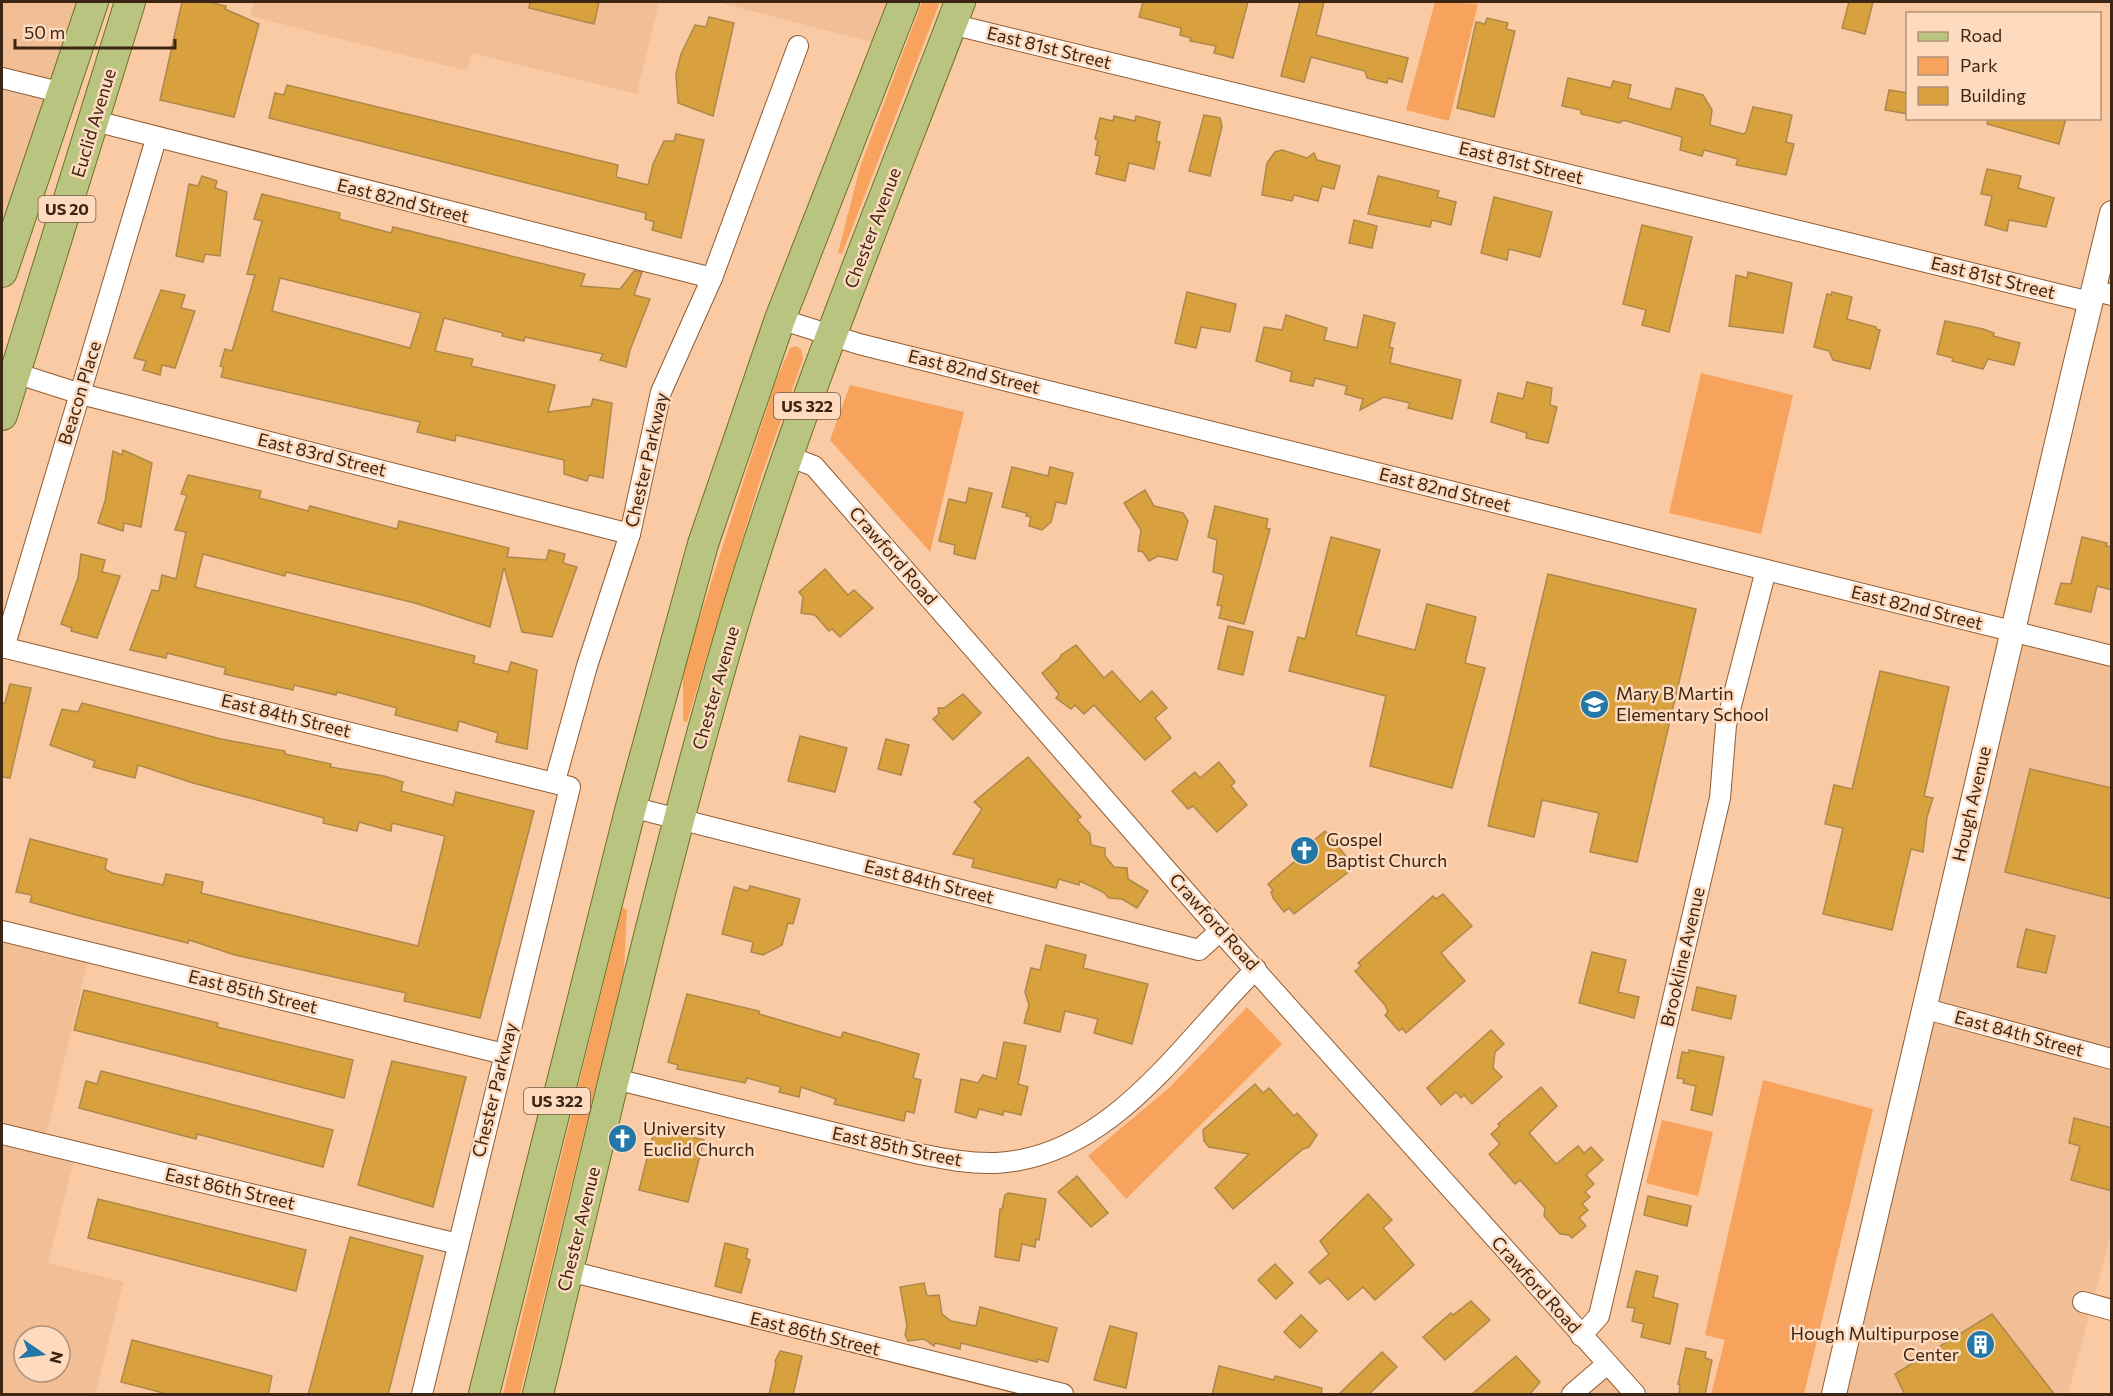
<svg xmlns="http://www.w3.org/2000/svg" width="2113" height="1396" viewBox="0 0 2113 1396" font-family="Commissioner,sans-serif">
<rect width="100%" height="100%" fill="#facaa5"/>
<g fill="#f2be95" fill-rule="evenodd">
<polygon points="2,2 93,2 2,272"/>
<polygon points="254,2 659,2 637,94 472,53 467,71 250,16"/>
<polygon points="717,2 904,2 887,46"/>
<polygon points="2011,631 2111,656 2111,1234 2068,1394 1835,1394"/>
<path d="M2,931L90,953L44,1144L76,1152L48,1263L124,1282L95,1394H2ZM24,1336H60V1372H24Z"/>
<polygon points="1607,1364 1635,1394 1572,1394"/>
</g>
<g fill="#f7a35e">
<polygon points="922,2 940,2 842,254 838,253 860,167"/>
<polygon points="1435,2 1478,4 1449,121 1406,110"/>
<polygon points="796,346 801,349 803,359 761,477 687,722 683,721 683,670 775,383 790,348"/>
<polygon points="1701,373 1793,395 1761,534 1669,513"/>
<polygon points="850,385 964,412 930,552 830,440"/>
<polygon points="622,908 627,909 624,971 521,1390 520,1394 503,1394"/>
<polygon points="1247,1007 1282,1044 1126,1199 1088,1156 1170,1087"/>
<polygon points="1763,1080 1873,1109 1804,1394 1711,1394 1725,1340 1705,1335"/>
<polygon points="1662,1120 1713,1132 1698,1196 1646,1183"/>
</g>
<g fill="#d8a13e" stroke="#ad884a" stroke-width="1.5" fill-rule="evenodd">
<polygon points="182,2 208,2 226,6 225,9 259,24 234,117 160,100"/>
<polygon points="530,2 599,2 594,24 529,8"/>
<polygon points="1143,2 1248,2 1233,58 1214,53 1216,46 1190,41 1191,38 1180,35 1181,28 1139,17"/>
<polygon points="1300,2 1324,2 1316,35 1408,58 1402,82 1388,78 1387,83 1367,78 1365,71 1311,57 1304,82 1281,76"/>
<polygon points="1849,2 1873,2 1865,34 1842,28"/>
<polygon points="709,17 734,23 713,116 678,103 676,74 681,54 695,25 706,27"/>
<polygon points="1487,18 1508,23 1506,29 1515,31 1494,117 1457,108 1476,22 1485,24"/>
<polygon points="1568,78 1611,88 1613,81 1631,85 1628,98 1668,109 1671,109 1676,88 1703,95 1712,110 1710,125 1743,134 1746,132 1753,107 1792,115 1786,142 1794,144 1786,175 1736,165 1738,159 1704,150 1702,156 1680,150 1682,137 1623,120 1620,123 1581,114 1581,110 1562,106"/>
<polygon points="287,85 618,165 616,177 648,185 653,164 664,141 674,141 676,134 704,140 681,238 652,230 654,222 645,219 646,213 269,118 275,93 284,95"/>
<polygon points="1889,90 1908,93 1908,114 1885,110"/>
<polygon points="1204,115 1220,118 1222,126 1210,176 1189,171"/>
<polygon points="1114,116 1135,121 1136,116 1160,122 1156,141 1160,142 1154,169 1129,163 1125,181 1096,174 1100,156 1095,155 1098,140 1095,139 1100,118 1113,121"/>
<polygon points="1988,118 2066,118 2059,144 1987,124"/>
<polygon points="1282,150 1307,158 1314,153 1317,160 1340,166 1334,189 1322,186 1318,201 1294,195 1292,201 1262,195 1267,163 1275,152"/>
<polygon points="1987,169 2021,176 2018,188 2054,198 2046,227 2009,220 2007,231 1985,225 1992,196 1981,194"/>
<polygon points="202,176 217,181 215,188 227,192 220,256 205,254 203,262 176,256 189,184 198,186"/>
<polygon points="1378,176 1439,191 1437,197 1456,202 1451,225 1432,220 1430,227 1368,214"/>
<path d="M262,194L340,213L339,219L391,233L393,227L585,274L581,286L620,289L634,271L642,272L634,295L650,299L630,350L626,367L600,360L603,354L525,337L524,341L502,336L503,333L444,318L435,351L473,359L471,366L555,385L548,412L591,406L593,399L612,403L603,478L589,475L587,481L564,474V460L456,435L455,441L417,432L420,422L221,377L224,367L220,366L225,349L232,351L255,275L247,274L262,221L254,219ZM280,278L421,313L410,348L272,311Z"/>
<polygon points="1494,197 1552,212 1540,257 1509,249 1507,260 1481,253"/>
<polygon points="1354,220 1377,226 1372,248 1349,243"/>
<polygon points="1642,225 1692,237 1669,332 1642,325 1646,310 1623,304"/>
<polygon points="1748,272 1792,283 1783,333 1729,326 1736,275 1747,278"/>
<polygon points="161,290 185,295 181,308 195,311 175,368 162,365 160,375 143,370 146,361 134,358"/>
<polygon points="1187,292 1236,304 1230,332 1201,327 1196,348 1175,343"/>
<polygon points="1832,292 1852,297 1847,319 1876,327 1876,329 1880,330 1870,369 1833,360 1829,351 1814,347 1827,294 1831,295"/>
<polygon points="1286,315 1327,328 1324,340 1357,348 1364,315 1395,323 1389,347 1393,348 1390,363 1461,380 1452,419 1408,408 1410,403 1384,397 1360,410 1363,399 1345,394 1347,386 1315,378 1313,386 1290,381 1292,372 1256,361 1264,327 1282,330"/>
<polygon points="1945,321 1983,329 1994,333 1993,336 2020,343 2014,365 1988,359 1983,369 1952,361 1953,358 1937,354"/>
<polygon points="1527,382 1552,388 1550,405 1557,407 1548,443 1526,438 1527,433 1491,422 1498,393 1523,399"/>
<polygon points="123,450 152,463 141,527 124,523 123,531 98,523 105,501 113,451 122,455"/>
<polygon points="1012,467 1048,476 1050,467 1073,473 1066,504 1056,502 1051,522 1042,530 1029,526 1031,517 1026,516 1027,513 1002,507"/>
<polygon points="188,475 261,491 259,498 308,511 310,506 397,529 399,521 509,548 507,557 546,560 549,550 565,554 563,563 577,567 552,637 522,632 504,567 490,627 415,603 286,572 285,576 203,554 195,587 475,656 473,663 508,672 511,662 537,670 527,749 496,742 498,733 459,721 457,731 395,715 397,708 337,692 336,695 294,685 293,690 224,674 226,668 167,653 166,658 130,650 152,590 159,591 162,575 176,579 186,532 175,530 187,495 181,494"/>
<polygon points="969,488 992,493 975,559 954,554 955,545 939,541 949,499 966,503"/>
<polygon points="1145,490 1154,506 1183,513 1188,521 1177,560 1158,556 1149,561 1143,552 1138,551 1141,530 1124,503"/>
<polygon points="1215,506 1268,519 1266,528 1270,529 1244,624 1219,618 1222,606 1217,605 1224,575 1213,572 1217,540 1208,537"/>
<polygon points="1331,537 1380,550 1356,635 1415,650 1427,604 1476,617 1465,663 1485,668 1452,788 1370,766 1386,696 1289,671 1298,637 1305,639"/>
<polygon points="2082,537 2107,543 2106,546 2112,547 2112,590 2097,586 2091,612 2055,604 2061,583 2071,584"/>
<polygon points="81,554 105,560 102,572 120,576 97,638 71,631 72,628 61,624 78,578"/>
<polygon points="825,569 848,595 854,590 873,608 840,637 832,629 829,631 815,615 801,613 803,597 799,592"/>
<polygon points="1548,574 1696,609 1637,862 1590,852 1599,813 1542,800 1534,837 1488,826"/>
<polygon points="1228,626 1253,632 1243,675 1218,669"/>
<polygon points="1076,645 1104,678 1112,671 1140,702 1152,691 1167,708 1155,718 1171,738 1145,760 1094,705 1084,714 1075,705 1071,709 1056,698 1059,694 1042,673 1060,658 1061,655"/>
<polygon points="1880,671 1949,687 1924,796 1933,798 1927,817 1923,852 1911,849 1892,930 1823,914 1843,828 1825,824 1834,785 1852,789"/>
<polygon points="10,684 31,688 10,778 2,777 2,703 5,703"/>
<polygon points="963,694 981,713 953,740 933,719 939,714 938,708 944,708"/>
<polygon points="82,703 221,739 285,751 285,754 331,764 330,767 384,776 403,782 401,791 453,805 456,792 534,811 480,1018 404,1001 406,993 235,955 189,940 188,943 80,916 30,902 32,895 16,892 30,839 107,859 105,869 112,873 163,885 166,874 203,882 201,893 418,946 445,836 392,823 391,831 359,822 357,831 323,823 324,818 193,783 138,765 135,778 93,767 95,761 50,745 62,709 78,712"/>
<polygon points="800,736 847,748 835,792 788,781"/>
<polygon points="886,739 909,745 901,775 878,769"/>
<polygon points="1028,757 1081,817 1077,820 1090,834 1091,845 1105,848 1105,856 1114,867 1127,868 1128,879 1148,891 1137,908 1122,899 1109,898 1103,892 1080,881 1079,885 1059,879 1056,888 972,867 974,859 953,854 982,809 974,802"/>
<polygon points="1219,762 1235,782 1231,786 1247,805 1217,832 1193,806 1188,809 1172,791 1195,772 1200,778"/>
<polygon points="2030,769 2112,788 2112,899 2005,872"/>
<polygon points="1325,831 1355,867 1294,914 1289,908 1284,912 1273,898 1271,892 1273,890 1268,884 1307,851 1305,848"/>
<polygon points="750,886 800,899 793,924 788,923 782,945 763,955 751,952 753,942 722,934 734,887 748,891"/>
<polygon points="1443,894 1472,926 1441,953 1465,981 1406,1033 1402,1028 1399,1031 1385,1015 1388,1012 1385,1005 1355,971 1361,966 1358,963 1433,896 1436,899"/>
<polygon points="2026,929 2055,936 2046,973 2017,967"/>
<polygon points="1046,945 1086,955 1083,968 1148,984 1132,1044 1094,1033 1098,1019 1065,1011 1060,1032 1024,1023 1029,1005 1025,992 1031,968 1040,970"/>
<polygon points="1592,952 1626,960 1618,992 1639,997 1634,1018 1579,1003"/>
<polygon points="1697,987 1736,996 1731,1019 1692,1010"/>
<polygon points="84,990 218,1023 217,1027 353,1060 344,1098 74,1030"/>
<polygon points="687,994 759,1011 759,1014 841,1038 843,1032 919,1054 913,1078 921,1080 914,1113 906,1111 904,1121 834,1104 836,1099 801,1087 799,1097 779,1092 781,1087 747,1078 745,1083 677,1069 678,1065 668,1062"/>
<polygon points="1491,1030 1504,1044 1495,1052 1493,1068 1502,1077 1472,1104 1464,1095 1461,1098 1456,1092 1441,1105 1427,1088"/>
<polygon points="1004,1042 1026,1046 1018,1084 1028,1087 1021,1115 1004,1111 1003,1115 979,1109 976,1118 955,1112 961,1079 978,1083 983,1075 996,1079"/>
<polygon points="1689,1050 1724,1057 1712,1115 1691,1110 1696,1086 1683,1083 1684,1079 1677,1078 1682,1052 1689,1053"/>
<polygon points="392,1061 466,1077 433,1207 358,1185"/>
<polygon points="101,1071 333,1130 323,1167 197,1134 196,1139 79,1108 86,1081 97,1084"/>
<polygon points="1255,1084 1263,1093 1269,1088 1294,1116 1297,1113 1317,1135 1309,1147 1303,1149 1233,1209 1215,1188 1249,1154 1209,1147 1204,1141 1203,1130"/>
<polygon points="1541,1087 1557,1106 1529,1133 1556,1164 1578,1146 1584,1153 1591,1147 1603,1160 1586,1175 1594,1184 1585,1192 1590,1197 1582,1204 1588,1210 1579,1218 1586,1226 1572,1238 1569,1235 1560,1234 1544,1216 1545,1208 1520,1180 1515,1184 1489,1154 1500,1144 1491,1134 1500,1126 1498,1124"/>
<polygon points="2074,1118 2112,1128 2112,1191 2071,1180 2080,1146 2069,1143"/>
<polygon points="655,1127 704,1140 688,1202 639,1190"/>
<polygon points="1077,1176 1108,1213 1091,1227 1058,1192"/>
<polygon points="1008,1193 1046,1199 1039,1240 1036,1239 1035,1247 1022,1244 1019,1261 995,1257 1000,1209 1002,1209 1005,1195"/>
<polygon points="1368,1194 1392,1220 1383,1228 1414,1265 1375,1300 1363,1287 1348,1300 1328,1278 1320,1284 1309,1272 1329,1254 1320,1241"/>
<polygon points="1648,1196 1691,1206 1687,1226 1644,1215"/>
<polygon points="98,1199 306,1250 296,1291 88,1238"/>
<polygon points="350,1237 423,1256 388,1395 308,1395"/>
<polygon points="725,1243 748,1249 746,1258 750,1260 741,1293 715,1286"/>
<polygon points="1275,1264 1293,1283 1276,1299 1258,1280"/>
<polygon points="1636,1271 1658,1276 1653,1297 1678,1304 1670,1344 1641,1337 1644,1324 1632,1321 1635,1308 1627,1307"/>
<polygon points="924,1283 927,1296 939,1295 942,1314 951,1321 976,1326 980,1307 1057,1328 1048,1362 1037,1359 1037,1362 961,1343 960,1349 935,1343 934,1346 924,1339 908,1341 905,1335 907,1326 900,1287"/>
<polygon points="1471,1301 1490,1320 1445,1360 1423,1337 1451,1313 1453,1315"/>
<polygon points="1992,1314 2055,1395 1905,1395 1895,1374"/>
<polygon points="1301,1315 1317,1331 1300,1348 1284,1332"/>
<polygon points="1110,1326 1137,1333 1126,1388 1094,1380"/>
<polygon points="132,1340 272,1376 268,1395 171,1395 121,1382"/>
<polygon points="1686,1348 1706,1352 1705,1358 1712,1360 1705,1395 1679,1395 1680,1385 1678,1384"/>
<polygon points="780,1351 802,1356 793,1395 769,1395 776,1364 775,1361"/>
<polygon points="1382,1352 1397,1367 1368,1395 1338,1395"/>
<polygon points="1516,1356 1540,1382 1529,1395 1471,1395"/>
<polygon points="1219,1366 1274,1380 1275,1376 1322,1388 1321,1395 1212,1395"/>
</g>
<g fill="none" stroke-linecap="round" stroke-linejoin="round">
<defs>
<g id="minor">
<polyline points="951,24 2090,302"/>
<polyline points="2,78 63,93"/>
<polyline points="95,121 712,278"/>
<polyline points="2093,290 2112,295"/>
<polyline points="780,319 859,344 2112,656"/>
<polyline points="15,373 81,394 630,534"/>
<polyline points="788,456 814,466 1220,931 1635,1394"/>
<polyline points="2,647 570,787 422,1394"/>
<polyline points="4,648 156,139"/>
<polyline points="555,781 587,666 630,534 661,392 712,278 798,46"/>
<polyline points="631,807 1199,950 1220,931"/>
<polyline points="2,931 504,1054"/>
<polyline points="1926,1009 2112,1059"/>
<path d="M615,1079L920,1154C945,1159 970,1164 996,1163C1112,1157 1182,1042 1256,969"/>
<polyline points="2,1134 458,1244"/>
<polyline points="569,1271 1063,1394"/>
<polyline points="2083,1302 2112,1310"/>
<polyline points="1581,1336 1599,1316 1720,798 1726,725 1766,570"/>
<polyline points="1572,1394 1607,1364"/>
</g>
<path id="tertiary" d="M1834,1394C1928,1001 2016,606 2112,213"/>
<g id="primary">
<polyline points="2,272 93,2"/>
<polyline points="2,415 130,2"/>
<polyline points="484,1394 631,807 703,544 780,319 904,2"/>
<path d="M538,1394C600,1141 657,885 730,635C793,419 880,211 960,2"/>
</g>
</defs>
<use href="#minor" stroke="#915c30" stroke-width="22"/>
<use href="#tertiary" stroke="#915c30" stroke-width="26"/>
<use href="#primary" stroke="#6e7221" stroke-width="32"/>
<use href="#minor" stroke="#fff" stroke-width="20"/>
<use href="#tertiary" stroke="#fff" stroke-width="24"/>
<use href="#primary" stroke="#b8c47f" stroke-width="30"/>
</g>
<defs>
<symbol id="school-disc" viewBox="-11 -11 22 22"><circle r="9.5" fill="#2478a8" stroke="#fedabe"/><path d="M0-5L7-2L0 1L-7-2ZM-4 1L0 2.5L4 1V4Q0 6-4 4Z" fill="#fff"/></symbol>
<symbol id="church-disc" viewBox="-11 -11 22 22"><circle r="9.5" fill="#2478a8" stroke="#fedabe"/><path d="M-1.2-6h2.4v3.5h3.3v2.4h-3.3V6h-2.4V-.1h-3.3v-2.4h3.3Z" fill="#fff"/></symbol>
<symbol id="building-disc" viewBox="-11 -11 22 22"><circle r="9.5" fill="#2478a8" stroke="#fedabe"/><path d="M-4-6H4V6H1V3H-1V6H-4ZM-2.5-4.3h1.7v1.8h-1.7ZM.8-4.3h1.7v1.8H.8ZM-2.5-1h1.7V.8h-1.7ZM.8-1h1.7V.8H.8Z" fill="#fff"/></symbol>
</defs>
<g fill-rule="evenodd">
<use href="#school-disc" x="1578" y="688" width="33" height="33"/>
<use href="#church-disc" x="1288" y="834" width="33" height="33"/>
<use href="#church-disc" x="606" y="1122" width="33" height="33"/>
<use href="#building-disc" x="1964" y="1328" width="33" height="33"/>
</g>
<g text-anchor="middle" stroke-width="5" stroke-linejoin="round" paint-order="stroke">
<g fill="#fedabe" stroke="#765b46" stroke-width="1.5">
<rect x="38.5" y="196" width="57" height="26" rx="4.5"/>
<rect x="774" y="393" width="66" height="26" rx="4.5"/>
<rect x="524" y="1088" width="66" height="26" rx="4.5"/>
</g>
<g font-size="16" font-weight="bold" fill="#3c2513">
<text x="67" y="215">US 20</text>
<text x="807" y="412">US 322</text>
<text x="557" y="1107">US 322</text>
</g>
<g font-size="18" fill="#3c2513" stroke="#fedabe">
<text transform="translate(1049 48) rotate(14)" y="6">East 81st Street</text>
<text transform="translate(94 123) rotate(-73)" y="6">Euclid Avenue</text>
<text transform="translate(1521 163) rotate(14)" y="6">East 81st Street</text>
<text transform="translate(403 201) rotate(14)" y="6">East 82nd Street</text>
<text transform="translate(873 228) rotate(-69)" y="6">Chester Avenue</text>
<text transform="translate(1993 278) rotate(14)" y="6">East 81st Street</text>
<text transform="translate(974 372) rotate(14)" y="6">East 82nd Street</text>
<text transform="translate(80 393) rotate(-73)" y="6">Beacon Place</text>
<text transform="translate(322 455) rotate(14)" y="6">East 83rd Street</text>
<text transform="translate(647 460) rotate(-77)" y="6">Chester Parkway</text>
<text transform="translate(1445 490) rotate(14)" y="6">East 82nd Street</text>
<text transform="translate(893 556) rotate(49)" y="6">Crawford Road</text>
<text transform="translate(1917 608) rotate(14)" y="6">East 82nd Street</text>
<text transform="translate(716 688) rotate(-74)" y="6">Chester Avenue</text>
<text transform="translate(286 716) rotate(14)" y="6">East 84th Street</text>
<text transform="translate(1972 804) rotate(-77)" y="6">Hough Avenue</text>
<text transform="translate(929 882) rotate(14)" y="6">East 84th Street</text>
<text transform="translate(1214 922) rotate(48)" y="6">Crawford Road</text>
<text transform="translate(1683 957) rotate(-77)" y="6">Brookline Avenue</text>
<text transform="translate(253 992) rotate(14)" y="6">East 85th Street</text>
<text transform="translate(2019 1034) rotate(15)" y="6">East 84th Street</text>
<text transform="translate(495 1090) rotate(-76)" y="6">Chester Parkway</text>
<text transform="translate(897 1147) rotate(12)" y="6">East 85th Street</text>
<text transform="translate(230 1189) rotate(13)" y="6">East 86th Street</text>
<text transform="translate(579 1229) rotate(-76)" y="6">Chester Avenue</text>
<text transform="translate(1536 1285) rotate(48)" y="6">Crawford Road</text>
<text transform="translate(815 1334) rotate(14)" y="6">East 86th Street</text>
</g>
<g font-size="18" fill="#3c2513" stroke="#fedabe" text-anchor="start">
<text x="1616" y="700">Mary B Martin<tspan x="1616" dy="21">Elementary School</tspan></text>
<text x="1326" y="846">Gospel<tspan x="1326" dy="21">Baptist Church</tspan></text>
<text x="643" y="1135">University<tspan x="643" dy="21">Euclid Church</tspan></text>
<text x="1959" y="1340" text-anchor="end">Hough Multipurpose<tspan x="1959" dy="21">Center</tspan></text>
</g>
</g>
<rect width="2113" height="1396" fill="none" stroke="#3c2513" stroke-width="6"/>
<rect x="1906" y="12" width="195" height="108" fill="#fedabe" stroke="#b0927a" stroke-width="1.5"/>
<rect x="1918" y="32" width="30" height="9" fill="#b8c47f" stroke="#b0927a" stroke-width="1.5"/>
<text x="1960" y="42" font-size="18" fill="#3c2513">Road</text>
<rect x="1918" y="57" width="30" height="18" fill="#f7a35e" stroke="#b0927a" stroke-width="1.5"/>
<text x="1960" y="72" font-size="18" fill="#3c2513">Park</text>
<rect x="1918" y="87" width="30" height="18" fill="#d8a13e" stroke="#b0927a" stroke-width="1.5"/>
<text x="1960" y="102" font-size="18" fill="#3c2513">Building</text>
<g transform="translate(42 1354) rotate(104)"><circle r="28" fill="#fedabe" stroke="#b0927a" stroke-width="1.5"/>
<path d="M0-4.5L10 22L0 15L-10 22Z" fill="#2478a8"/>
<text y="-9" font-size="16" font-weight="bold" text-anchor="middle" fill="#3c2513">N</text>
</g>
<path d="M15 39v9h160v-9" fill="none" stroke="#3c2513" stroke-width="3"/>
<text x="24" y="39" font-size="18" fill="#3c2513" stroke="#fedabe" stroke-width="4.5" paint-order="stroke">50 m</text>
</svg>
